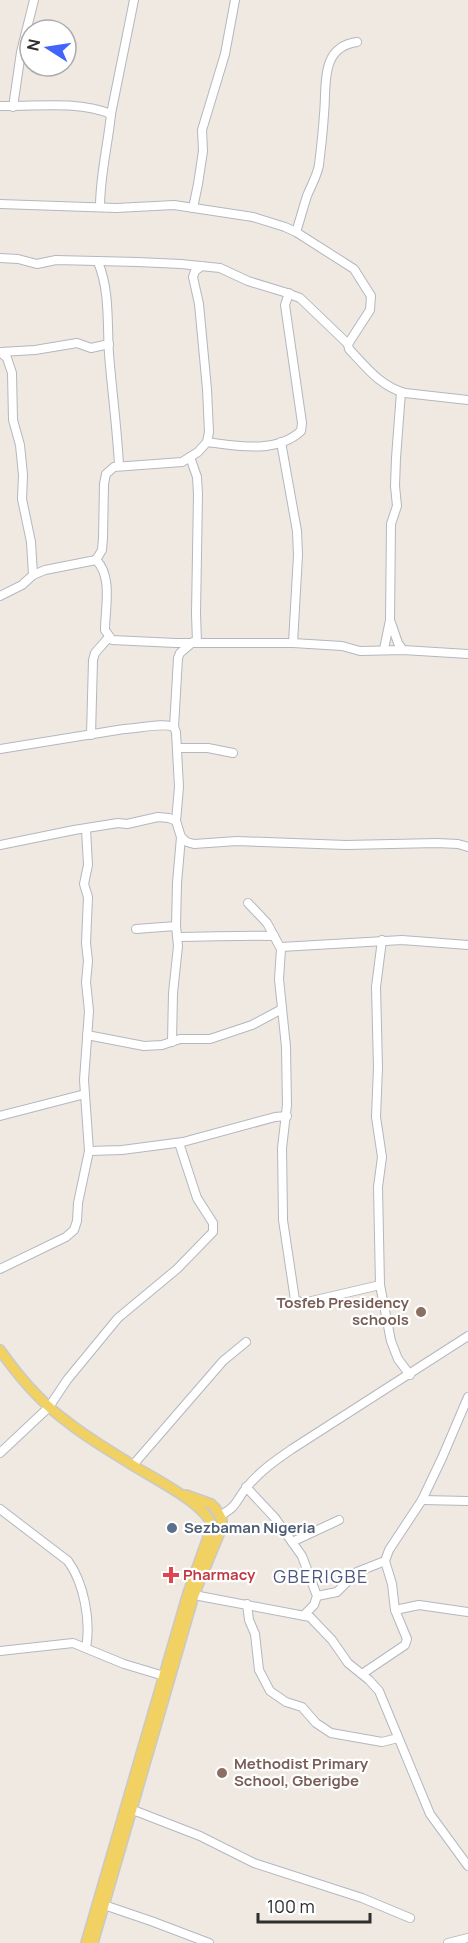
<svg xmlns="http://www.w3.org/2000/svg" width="468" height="1943" viewBox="0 0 468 1943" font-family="Manrope,sans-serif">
<rect width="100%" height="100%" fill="#efe9e1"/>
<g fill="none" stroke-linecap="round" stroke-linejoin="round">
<defs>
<g id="minor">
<path d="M0,106C36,107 77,100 111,114C108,145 100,175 100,207"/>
<polyline points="13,107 21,52 34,0"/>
<polyline points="111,114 134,0"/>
<path d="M0,204L116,208L174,205L253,217L285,227L296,232L354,269L371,296L370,310L348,344L349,349C366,367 380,386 405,393L468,400"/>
<polyline points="193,208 198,184 203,151 202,130 225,54 235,0"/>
<path d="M296,232C300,220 303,208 307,196C311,186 317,176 319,165C321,148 323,131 324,114C327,87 319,47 357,42"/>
<polyline points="0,258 18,259 37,264 56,260 138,262 181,264 220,268 248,281 284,292 300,298 348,344"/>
<path d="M98,262C110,291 107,323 109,354C112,391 117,428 119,465"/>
<polyline points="0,352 7,358 12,373 13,420 20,445 23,475 22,499 31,542 33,575"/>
<polyline points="1,352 35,350 77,343 91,348 109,344"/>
<path d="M207,442C237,446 276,454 301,431L302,423L285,305L289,293"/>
<polyline points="281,442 297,531 298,555 293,643"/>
<polyline points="190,457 197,477 198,494 196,614 197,642"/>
<path d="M96,560C113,576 105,609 105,630L112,640L176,643H293L342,646L360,651L403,650L468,654"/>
<polyline points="96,560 102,550 103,538 104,484 106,474 114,467 182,462 198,452 207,442 209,432 207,389 199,304 193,277 195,271 202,266"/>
<polyline points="0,596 22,585 33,575 45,570 96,560"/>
<polyline points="390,620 398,643 403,650"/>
<polyline points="384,649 390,620 391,524 397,506 395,486 396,458 401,392"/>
<polyline points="91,735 93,660 95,653 109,637"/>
<polyline points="177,748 208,748 233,753"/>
<path d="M0,749L124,729C137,729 163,722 174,727"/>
<polyline points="176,821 179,787 176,732 174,727 178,658 180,653 193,642"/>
<polyline points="0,845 74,830 118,823 127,824 158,817 169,818 176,821 181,837 187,842 194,844 237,841 346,845 437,843 458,844 468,847"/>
<polyline points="248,903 267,923 281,949 279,979 286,1047 287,1105 282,1148 283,1220 295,1300 303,1303 380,1285"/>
<polyline points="136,929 176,926"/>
<path d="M178,937C211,937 242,935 274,936"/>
<polyline points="382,940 376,987 378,1067 376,1117 382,1157 378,1187 380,1285 391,1341 398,1359 410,1375"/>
<polyline points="281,947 402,940 468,945"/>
<polyline points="87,1035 144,1046 162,1045 180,1039 210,1039 252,1025 282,1009"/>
<polyline points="172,1042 173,993 178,946 176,926 177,883 181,837"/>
<polyline points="0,1116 85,1094"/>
<polyline points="89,1151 122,1150 183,1142 275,1117 287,1116"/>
<polyline points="0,1269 66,1237 74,1230 77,1221 78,1203 89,1151 84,1080 89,1011 86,982 88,961 86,943 88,897 84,884 88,865 86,829"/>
<polyline points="0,1453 49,1407 67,1380 118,1318 177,1269 213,1232 213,1223 197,1198 179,1143"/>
<polyline points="133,1465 223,1361 246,1342"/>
<polyline points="246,1487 275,1518 302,1556 317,1596 314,1605 304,1615"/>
<polyline points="422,1500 468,1501"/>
<path d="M0,1509L68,1561C84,1583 91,1621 86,1648"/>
<path d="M221,1515C239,1505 235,1501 247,1487C260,1471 276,1460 292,1449L468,1336"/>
<polyline points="292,1542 339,1520"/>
<polyline points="194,1595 310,1617 332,1640 348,1663 369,1680 379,1691 430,1814 468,1866"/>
<polyline points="317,1596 337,1592 357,1572 385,1561"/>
<polyline points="247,1604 249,1620 255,1634 259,1670 270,1691 286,1702 302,1707 316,1723 331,1733 382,1742 398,1738"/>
<polyline points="395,1610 419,1605 468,1612"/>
<polyline points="0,1651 73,1643 124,1664 164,1676"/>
<polyline points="362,1674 405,1645 407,1639 395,1610 392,1584 385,1561 389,1550 422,1500 442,1458 468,1397"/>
<polyline points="133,1810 200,1836 254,1863 362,1898 410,1918"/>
<polyline points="104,1905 151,1921 209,1943"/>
<polyline points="448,1943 468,1938"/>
</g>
<g id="major">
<path d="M0,1350C19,1377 42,1404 69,1423C89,1439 112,1452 134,1466C153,1478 206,1504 212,1526L188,1593L86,1943"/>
<polyline points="93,1943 194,1595 220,1532 222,1520 216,1509 211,1504 186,1495"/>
</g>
</defs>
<use href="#minor" stroke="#b4b7c1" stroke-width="10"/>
<use href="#major" stroke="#c9c9c9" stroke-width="12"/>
<use href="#minor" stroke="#fff" stroke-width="8"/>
<use href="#major" stroke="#f2d163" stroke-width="9"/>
</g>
<g fill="#8d6e63" stroke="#fff" stroke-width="2">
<circle cx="421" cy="1312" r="6"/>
<circle cx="222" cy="1773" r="6"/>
</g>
<circle fill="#5c6f8a" stroke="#fff" stroke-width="2" cx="172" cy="1528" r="6"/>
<path fill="#e0444e" stroke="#fff" stroke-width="2" d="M168 1566h6v6h6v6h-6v6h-6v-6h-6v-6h6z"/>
<g text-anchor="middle" stroke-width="4.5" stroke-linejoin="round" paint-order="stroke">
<g font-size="15" font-weight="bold" fill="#785e54" stroke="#fff" text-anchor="end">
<text x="409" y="1308">Tosfeb Presidency<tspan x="409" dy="17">schools</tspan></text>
<text x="234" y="1769" text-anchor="start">Methodist Primary<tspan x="234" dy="17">School, Gberigbe</tspan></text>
</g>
<g font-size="15" font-weight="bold" fill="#4e5e75" stroke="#fff" text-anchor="start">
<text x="184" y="1533">Sezbaman Nigeria</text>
</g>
<g font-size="15" font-weight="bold" fill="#be3a42" stroke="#fff" text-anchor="start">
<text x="183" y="1580">Pharmacy</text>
</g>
<g font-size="18" letter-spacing="1.5" fill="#4d5680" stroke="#fff">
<text x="321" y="1583">GBERIGBE</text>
</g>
</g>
<g transform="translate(48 48) rotate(282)"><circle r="28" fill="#ffffff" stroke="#ababab" stroke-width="1.5"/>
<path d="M0-4.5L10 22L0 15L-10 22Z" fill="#4264fb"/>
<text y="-9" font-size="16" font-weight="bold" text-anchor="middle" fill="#2e2e2e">N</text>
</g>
<path d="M258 1913v9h112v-9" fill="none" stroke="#2e2e2e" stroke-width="3"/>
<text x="267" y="1913" font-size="18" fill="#2e2e2e" stroke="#ffffff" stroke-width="4.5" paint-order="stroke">100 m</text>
</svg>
